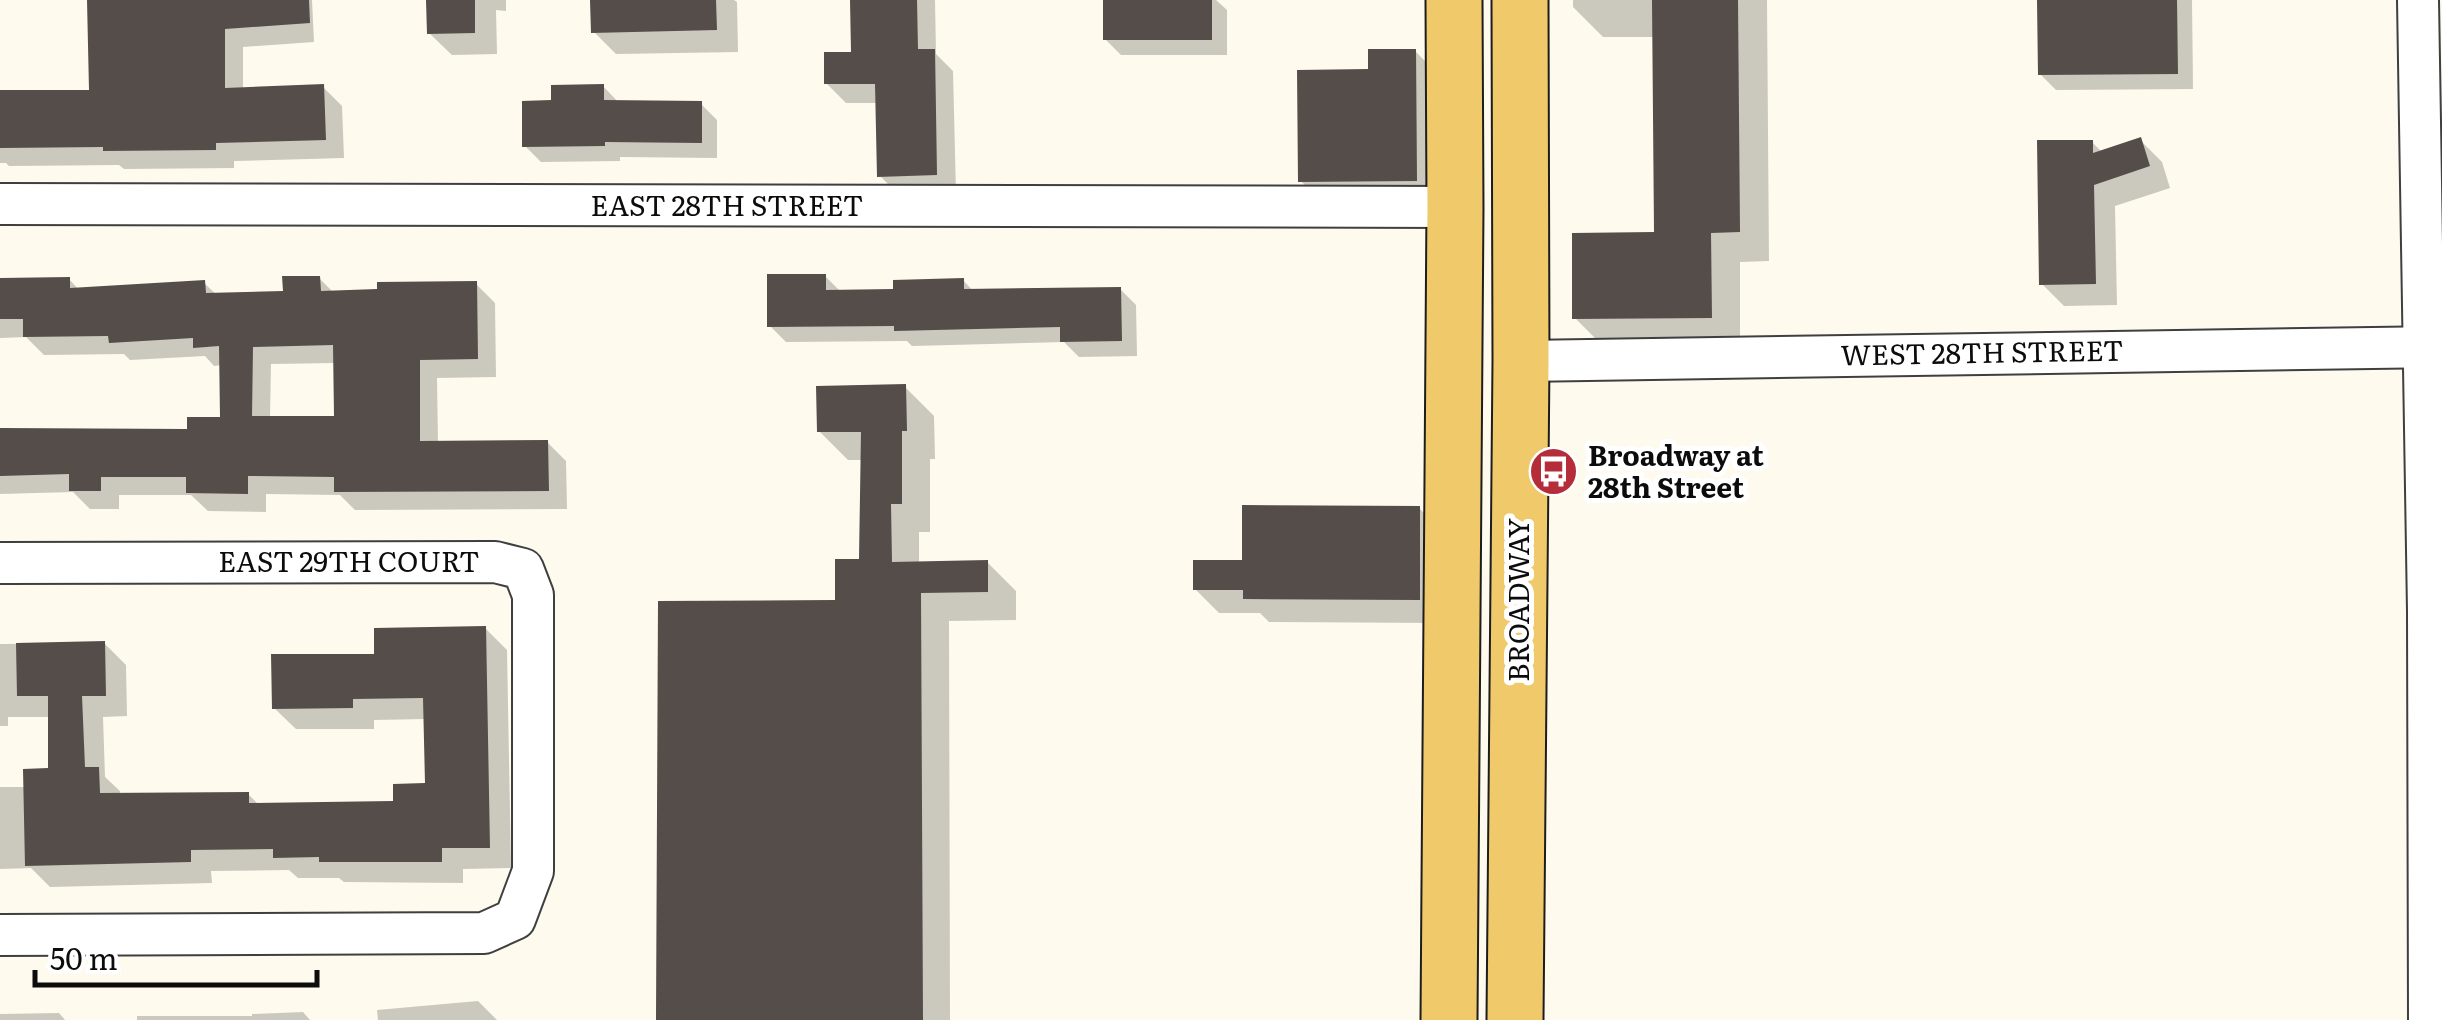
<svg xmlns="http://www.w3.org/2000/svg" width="2442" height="1020" viewBox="0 0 2442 1020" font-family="Literata,serif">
<rect width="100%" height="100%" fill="#fefaed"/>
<g fill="#0003" fill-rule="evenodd">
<polygon points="90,0 312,0 314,42 243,47 243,90 323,87 342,106 344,158 234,161 234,168 124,169 119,165 9,166 6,163 0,163 0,93 92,92"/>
<polygon points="429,0 506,0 506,11 496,10 497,54 452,55 429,33"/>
<polygon points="593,0 734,0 737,2 738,52 616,54 594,32"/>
<polygon points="853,0 935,0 936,54 953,71 956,194 899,195 880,176 878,103 846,103 826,83 853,54"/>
<polygon points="1105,0 1216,0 1227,10 1227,55 1121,55 1105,39"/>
<polygon points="1573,0 1767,0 1769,261 1740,262 1740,347 1605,348 1575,318 1656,234 1655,37 1603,37 1573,7"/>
<polygon points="2039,0 2192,0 2193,89 2056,90 2040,74"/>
<polygon points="1415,51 1439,75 1440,204 1324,205 1301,181 1370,72"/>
<polygon points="603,86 619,103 701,104 717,120 717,158 620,157 620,161 541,162 525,146 554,103"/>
<polygon points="2140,140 2162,162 2170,188 2115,206 2117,305 2064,306 2042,284 2092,142 2103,153"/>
<polygon points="825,276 841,292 895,292 963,280 974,292 1120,289 1136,305 1137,356 1079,357 1064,342 912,346 907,341 786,342 770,326"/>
<path d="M319,278L334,293L476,284L495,303L496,377L437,378L438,444L547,442L566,461L567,509L355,510L340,495L266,494V512L208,511L191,495H119V509H90L73,492L0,494V430L189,431L222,419V365L214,366L205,356L130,360L124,354L44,355L26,337L0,338V279H69L79,290L204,283L217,295L286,294ZM336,363V418H270L271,364Z"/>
<polygon points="905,387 934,416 935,459 930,459 930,532 919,532 919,564 987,562 1016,591 1016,620 949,621 950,1020 658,1020 838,602 861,561 863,460 848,460 819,431"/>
<polygon points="1419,508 1443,532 1442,623 1269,622 1260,613 1219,613 1195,589 1244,563"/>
<polygon points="485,628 507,650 511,868 463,869 463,883 344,882 339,878 298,878 289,870 211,871 212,883 50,887 31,868 0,869 0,787 26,787 50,771 50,717 8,717 8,726 0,726 0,644 104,643 126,665 127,716 103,717 105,777 120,791 120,795 248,794 259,805 396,803 427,786 426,719 374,720 374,729 296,729 274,708 377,656"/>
<polygon points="478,1001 497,1020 378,1020 377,1010"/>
<polygon points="303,1012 310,1020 137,1020 137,1016 252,1016 252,1014"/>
<polygon points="59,1013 65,1020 0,1020 0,1014"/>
</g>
<g fill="#544d49" fill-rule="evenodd">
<polygon points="87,0 309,0 310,23 225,29 225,88 324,84 326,140 216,143 216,150 103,151 103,147 0,148 0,90 89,90"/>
<polygon points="426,0 475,0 475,33 427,34"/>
<polygon points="590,0 716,0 717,30 591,33"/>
<polygon points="850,0 917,0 918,49 935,49 937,175 877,177 875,84 824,84 824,52 851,52"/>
<rect x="1103" y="0" width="109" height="40"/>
<polygon points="1652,0 1738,0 1740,232 1711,233 1712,318 1572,319 1572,233 1654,232"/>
<polygon points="2037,0 2177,0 2178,74 2038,75"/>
<polygon points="1368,49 1416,49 1417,181 1298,182 1297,70 1368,69"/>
<polygon points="604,84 604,100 702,101 702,143 605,142 605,146 522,147 522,101 551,100 551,85"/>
<polygon points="2141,137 2150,166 2094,185 2096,284 2039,285 2037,140 2093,140 2093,153"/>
<polygon points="767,274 826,274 826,290 893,289 893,280 964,278 964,289 1121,287 1122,341 1060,342 1060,327 894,331 894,326 767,327"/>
<path d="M282,276H320L321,291L377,289V282L477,281L478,359L420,360V441L548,440L549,491L334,492V477L248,476V494L186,493V477H101V491H69V474L0,476V428L187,429V417H220L219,346L193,348V338L109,343L108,336L23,337V319H0V278L70,277V288L205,280L206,293L283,291ZM333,345L334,416H252L253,347Z"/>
<polygon points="906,384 907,431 902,431 902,504 891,504 892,562 988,560 988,592 921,593 923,1020 656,1020 658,601 835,600 835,559 859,559 861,432 817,432 816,386"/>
<polygon points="1242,505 1420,506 1420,600 1243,599 1243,590 1193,590 1193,560 1242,560"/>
<polygon points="486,626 490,848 442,848 442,862 319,862 319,857 273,858 273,849 191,850 191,862 25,866 23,769 48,768 48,696 17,696 16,643 105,641 106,696 82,696 85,767 99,767 100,793 249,792 249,803 393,801 393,784 425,783 423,698 353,699 353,708 272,709 271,654 374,654 374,628"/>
</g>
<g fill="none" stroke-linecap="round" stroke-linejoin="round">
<defs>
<g id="street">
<polyline points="2418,0 2428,611 2429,1020"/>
<polyline points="0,204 1455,207"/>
<polyline points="1521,361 2442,347"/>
<polyline points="0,563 495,562 523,569 533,595 533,871 515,919 484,933 0,935"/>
</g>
<g id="primary">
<polyline points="1449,1020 1455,207 1454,0"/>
<polyline points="1515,1020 1521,361 1520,0"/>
</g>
</defs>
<use href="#street" stroke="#3f3f3f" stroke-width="44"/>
<use href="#primary" stroke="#1d1d1d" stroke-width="59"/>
<use href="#street" stroke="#fff" stroke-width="40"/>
<use href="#primary" stroke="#f0c96a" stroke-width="55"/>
</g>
<defs>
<symbol id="bus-disc" viewBox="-11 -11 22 22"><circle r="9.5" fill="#b42d39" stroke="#fff"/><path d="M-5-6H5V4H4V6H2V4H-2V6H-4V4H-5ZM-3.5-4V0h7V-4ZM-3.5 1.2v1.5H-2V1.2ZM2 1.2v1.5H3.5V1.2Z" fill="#fff"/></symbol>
</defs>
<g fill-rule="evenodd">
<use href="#bus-disc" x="1526" y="444" width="55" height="55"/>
</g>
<g text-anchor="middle" stroke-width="10" stroke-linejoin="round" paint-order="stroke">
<g font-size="28" fill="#0c0c0c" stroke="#fff">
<text x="727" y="216">EAST 28TH STREET</text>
<text transform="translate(1982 353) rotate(-1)" y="10">WEST 28TH STREET</text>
<text x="349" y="572">EAST 29TH COURT</text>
<text transform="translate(1519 600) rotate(-90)" y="10">BROADWAY</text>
</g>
<g font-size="28" font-weight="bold" fill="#0c0c0c" stroke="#fff" text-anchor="start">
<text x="1588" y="466">Broadway at<tspan x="1588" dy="32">28th Street</tspan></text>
</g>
</g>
<path d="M35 970v15h282v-15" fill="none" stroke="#0c0c0c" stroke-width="5"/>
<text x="50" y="970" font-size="30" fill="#0c0c0c" stroke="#ffffff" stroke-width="8" paint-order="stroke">50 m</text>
</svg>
